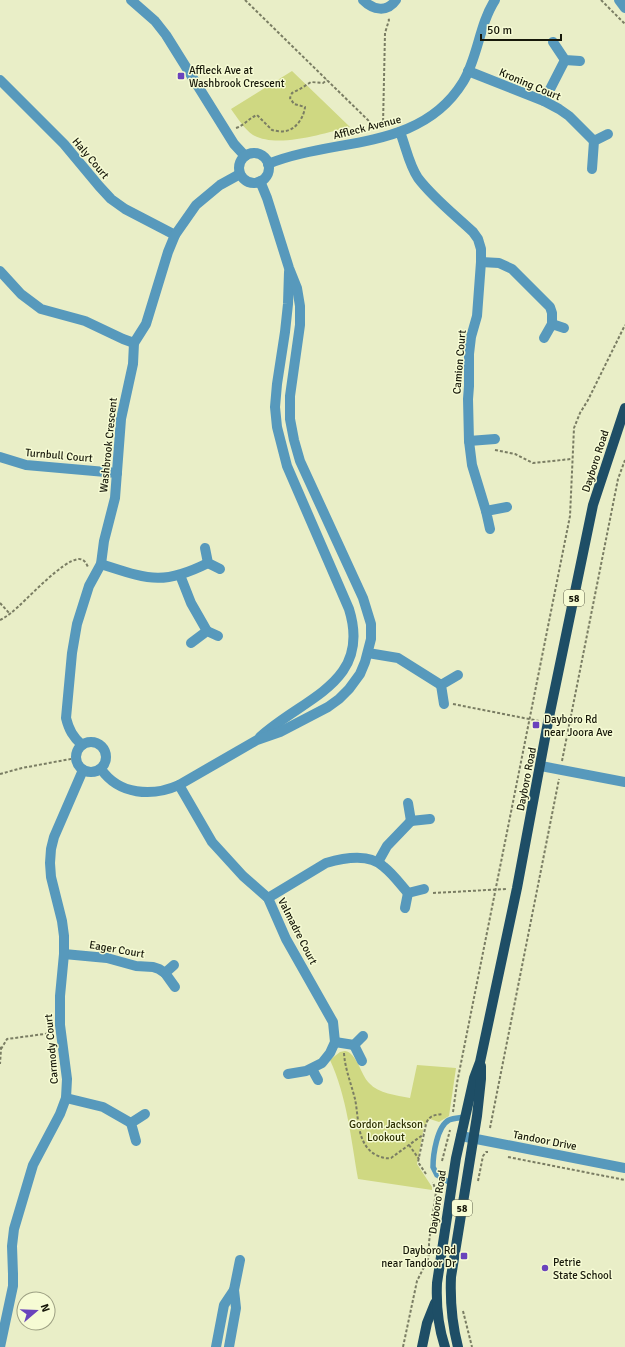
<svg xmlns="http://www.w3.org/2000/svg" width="625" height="1347" viewBox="0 0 625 1347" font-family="Signika,sans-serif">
<rect width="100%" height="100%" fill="#e9eec7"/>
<g fill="#cfd882">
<path d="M292,71L350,127C324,133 277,149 253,135C245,130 236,116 231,109Z"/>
<path d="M345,1051C357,1053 361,1075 369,1083C379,1094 396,1095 410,1098L417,1065L456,1068L449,1116L439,1122L430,1119L424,1126L417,1164L432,1187V1190L358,1179C351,1139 347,1097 330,1060L340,1052Z"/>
</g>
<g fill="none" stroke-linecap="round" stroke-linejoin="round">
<g stroke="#7a7d63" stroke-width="2" stroke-dasharray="3 2" stroke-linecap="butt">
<polyline points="245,0 374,126 379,126 380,128"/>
<polyline points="601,0 625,24"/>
<polyline points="382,125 383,125 385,33 389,20 388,17"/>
<path d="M236,128C245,125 249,118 257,115L272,130C276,131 281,132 285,131C296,130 304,117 305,107L294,104L290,98L292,93L300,89L311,82L323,83L327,80"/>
<polyline points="495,450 515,454 533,463 571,459"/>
<polyline points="0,603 10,614"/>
<path d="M0,620C4,618 7,616 11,613C25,602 62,560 79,559C84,559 86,563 88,567"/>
<polyline points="453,704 539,721"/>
<polyline points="562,761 618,479 625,460"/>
<polyline points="0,774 22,768 76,758"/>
<polyline points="433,893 506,889"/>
<polyline points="0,1047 1,1049 0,1064"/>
<polyline points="1,1049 7,1039 52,1033"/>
<path d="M344,1053C345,1069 351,1083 355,1099C359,1117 356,1144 376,1155C381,1157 385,1159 391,1158L424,1134"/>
<polyline points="453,1112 457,1083 570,516 574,428 580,413 588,400 625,325"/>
<polyline points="490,1128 559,779"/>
<polyline points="409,1145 419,1159"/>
<polyline points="508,1157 625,1180"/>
<polyline points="442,1161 450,1130"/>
<path d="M426,1174L418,1162L426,1124C429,1115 435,1115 443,1114"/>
<polyline points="478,1181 483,1156 486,1152 488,1152"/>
<polyline points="463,1311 472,1347"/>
<polyline points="403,1347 417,1281 428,1259 429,1254 429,1242 436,1192 433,1182"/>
</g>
<path stroke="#5799bc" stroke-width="5.5" d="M452,1184L437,1175L433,1167C433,1155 437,1126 449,1120C454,1118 460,1118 465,1117"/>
<g stroke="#5799bc" stroke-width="10">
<polyline points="131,0 155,21 166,35 234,144 245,156"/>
<path d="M363,0C373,10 387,13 396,0"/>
<polyline points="553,42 565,60 580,61"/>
<polyline points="468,71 544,101 559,109 569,116 594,141"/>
<polyline points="0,80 64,144 99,186 111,199 125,209 175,235"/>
<polyline points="544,101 565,60"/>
<path d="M400,132C406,147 409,165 418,178C433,198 455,215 473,232L478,239L481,249V262L477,316L471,337L469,354V386L468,399L469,441L472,465L486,511"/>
<circle cx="254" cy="168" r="15"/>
<path d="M268,164C334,137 420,152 463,82C478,57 479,25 495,0"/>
<polyline points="592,169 594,141 608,134"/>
<polyline points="481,262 499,263 512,269 550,307 552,313 552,324"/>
<polyline points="0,271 21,294 41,309 85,321 123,339 134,343"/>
<polyline points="544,338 552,324 564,328"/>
<polyline points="469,441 495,439"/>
<polyline points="0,457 26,465 117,473"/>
<polyline points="490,529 486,511 507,507"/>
<polyline points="205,548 208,563 220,569"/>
<path d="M101,564C148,579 162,586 208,563"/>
<polyline points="180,575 191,603 207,631"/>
<polyline points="191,643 207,631 218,636"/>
<polyline points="368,653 398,658 441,685"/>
<polyline points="444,704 441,685 458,675"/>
<path d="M260,737C304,697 372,683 349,609L287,466L277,427L275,407L277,384L285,332L288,304L289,272"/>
<circle cx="91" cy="757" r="15"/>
<path d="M82,745C73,737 69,730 66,718L72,653L77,624L89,586L101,564L104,541L115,498L121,419L133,364L134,343L146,324L168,252L175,235L196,205L220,185L240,174"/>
<polyline points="541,766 625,782"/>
<path d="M101,769C119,795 152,797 179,785L257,740L280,732L328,707L339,699L349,689L360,674L365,662L371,639V624L363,598L300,461L294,440L290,419V396L300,325V306L297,288L289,268L267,198L260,181"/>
<polyline points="179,785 212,842 243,876 268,898 286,939 333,1022 335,1042 330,1053 322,1063 306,1071 288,1074"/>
<polyline points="408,803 411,821 430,819"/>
<polyline points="378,862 387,846 411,821"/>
<path d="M268,898L326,863C343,858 370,853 384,867C393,874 400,884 408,893"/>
<polyline points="405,908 408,893 424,889"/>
<polyline points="64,954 107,958 136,966 153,967 159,969 165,973"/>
<polyline points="174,965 165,973 175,987"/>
<polyline points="335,1042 354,1045"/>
<polyline points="362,1061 354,1045 363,1036"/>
<polyline points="312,1069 318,1080"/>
<polyline points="66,1098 103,1107 131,1123"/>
<polyline points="461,1136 625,1168"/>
<polyline points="136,1141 131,1123 145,1114"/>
<polyline points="0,1347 13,1286 13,1274 12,1246 14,1229 33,1165 60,1114 66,1098 67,1079 60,1025 60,996 64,954 64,936 62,921 51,877 50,863 51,849 54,837 83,770"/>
<polyline points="216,1347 224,1305 234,1290"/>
<polyline points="229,1347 236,1308 234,1290 240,1260"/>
</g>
<polyline stroke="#5799bc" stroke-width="10" points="619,0 625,8"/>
<g stroke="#1e4e66" stroke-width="10">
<polyline points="422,1347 427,1323 435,1303"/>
<path d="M445,1347C438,1326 436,1305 437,1283L456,1158L474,1078L480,1062L517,888L548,722L593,505L625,408"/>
<path d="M458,1347C452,1324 450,1301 451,1277L477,1116L481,1079V1066"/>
</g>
</g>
<g fill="#6a43bc" stroke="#f6fbd4" stroke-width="1.5">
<rect x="177" y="72" width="8" height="8" rx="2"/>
<rect x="532" y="721" width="8" height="8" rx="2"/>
<rect x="460" y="1252" width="8" height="8" rx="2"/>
<circle cx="545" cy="1268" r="4"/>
</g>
<g text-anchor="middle" stroke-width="3" stroke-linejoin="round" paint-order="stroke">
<g fill="#f6fbd4" stroke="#5a5c47" stroke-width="1">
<rect x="564" y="590" width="20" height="16" rx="3"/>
<rect x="452" y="1200" width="20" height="16" rx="3"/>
</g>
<g font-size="10" font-weight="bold" fill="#17180a">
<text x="574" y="602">58</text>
<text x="462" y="1212">58</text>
</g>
<g font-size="11" fill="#17180a" stroke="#f6fbd4" text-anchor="start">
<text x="189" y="74">Affleck Ave at<tspan x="189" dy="13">Washbrook Crescent</tspan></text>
<text x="544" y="723">Dayboro Rd<tspan x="544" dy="13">near Joora Ave</tspan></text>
<text x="456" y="1254" text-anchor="end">Dayboro Rd<tspan x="456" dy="13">near Tandoor Dr</tspan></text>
<text x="553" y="1266">Petrie<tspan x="553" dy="13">State School</tspan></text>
</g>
<g font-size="11" fill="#17180a" stroke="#f6fbd4">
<text transform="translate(530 84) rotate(23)" y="4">Kroning Court</text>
<text transform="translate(367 127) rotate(-14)" y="4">Affleck Avenue</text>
<text transform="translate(91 158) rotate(50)" y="4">Haly Court</text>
<text transform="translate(459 362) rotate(-85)" y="4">Camion Court</text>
<text transform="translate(108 445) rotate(-84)" y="4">Washbrook Crescent</text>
<text transform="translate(59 455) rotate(5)" y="4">Turnbull Court</text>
<text transform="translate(595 461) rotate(-72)" y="4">Dayboro Road</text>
<text transform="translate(526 779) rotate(-79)" y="4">Dayboro Road</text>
<text transform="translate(298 931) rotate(63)" y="4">Valmadre Court</text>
<text transform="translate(117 949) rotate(10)" y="4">Eager Court</text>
<text transform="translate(51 1049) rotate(-95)" y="4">Carmody Court</text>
<text transform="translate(545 1140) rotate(11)" y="4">Tandoor Drive</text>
<text transform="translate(437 1202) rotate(-81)" y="4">Dayboro Road</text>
</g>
<g font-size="11" fill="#2c2f01" stroke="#f6fbd4">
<text x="386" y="1128">Gordon Jackson<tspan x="386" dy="13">Lookout</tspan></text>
</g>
</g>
<g transform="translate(36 1311) rotate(71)"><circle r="19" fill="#f6fbd4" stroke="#9da083"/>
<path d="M0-3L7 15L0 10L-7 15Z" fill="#6a43bc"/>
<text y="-6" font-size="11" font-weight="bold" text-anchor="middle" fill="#17180a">N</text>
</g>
<path d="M481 34v6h80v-6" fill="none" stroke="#17180a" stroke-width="2"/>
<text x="487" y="34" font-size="12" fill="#17180a" stroke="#f6fbd4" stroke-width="3" paint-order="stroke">50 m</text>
</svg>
